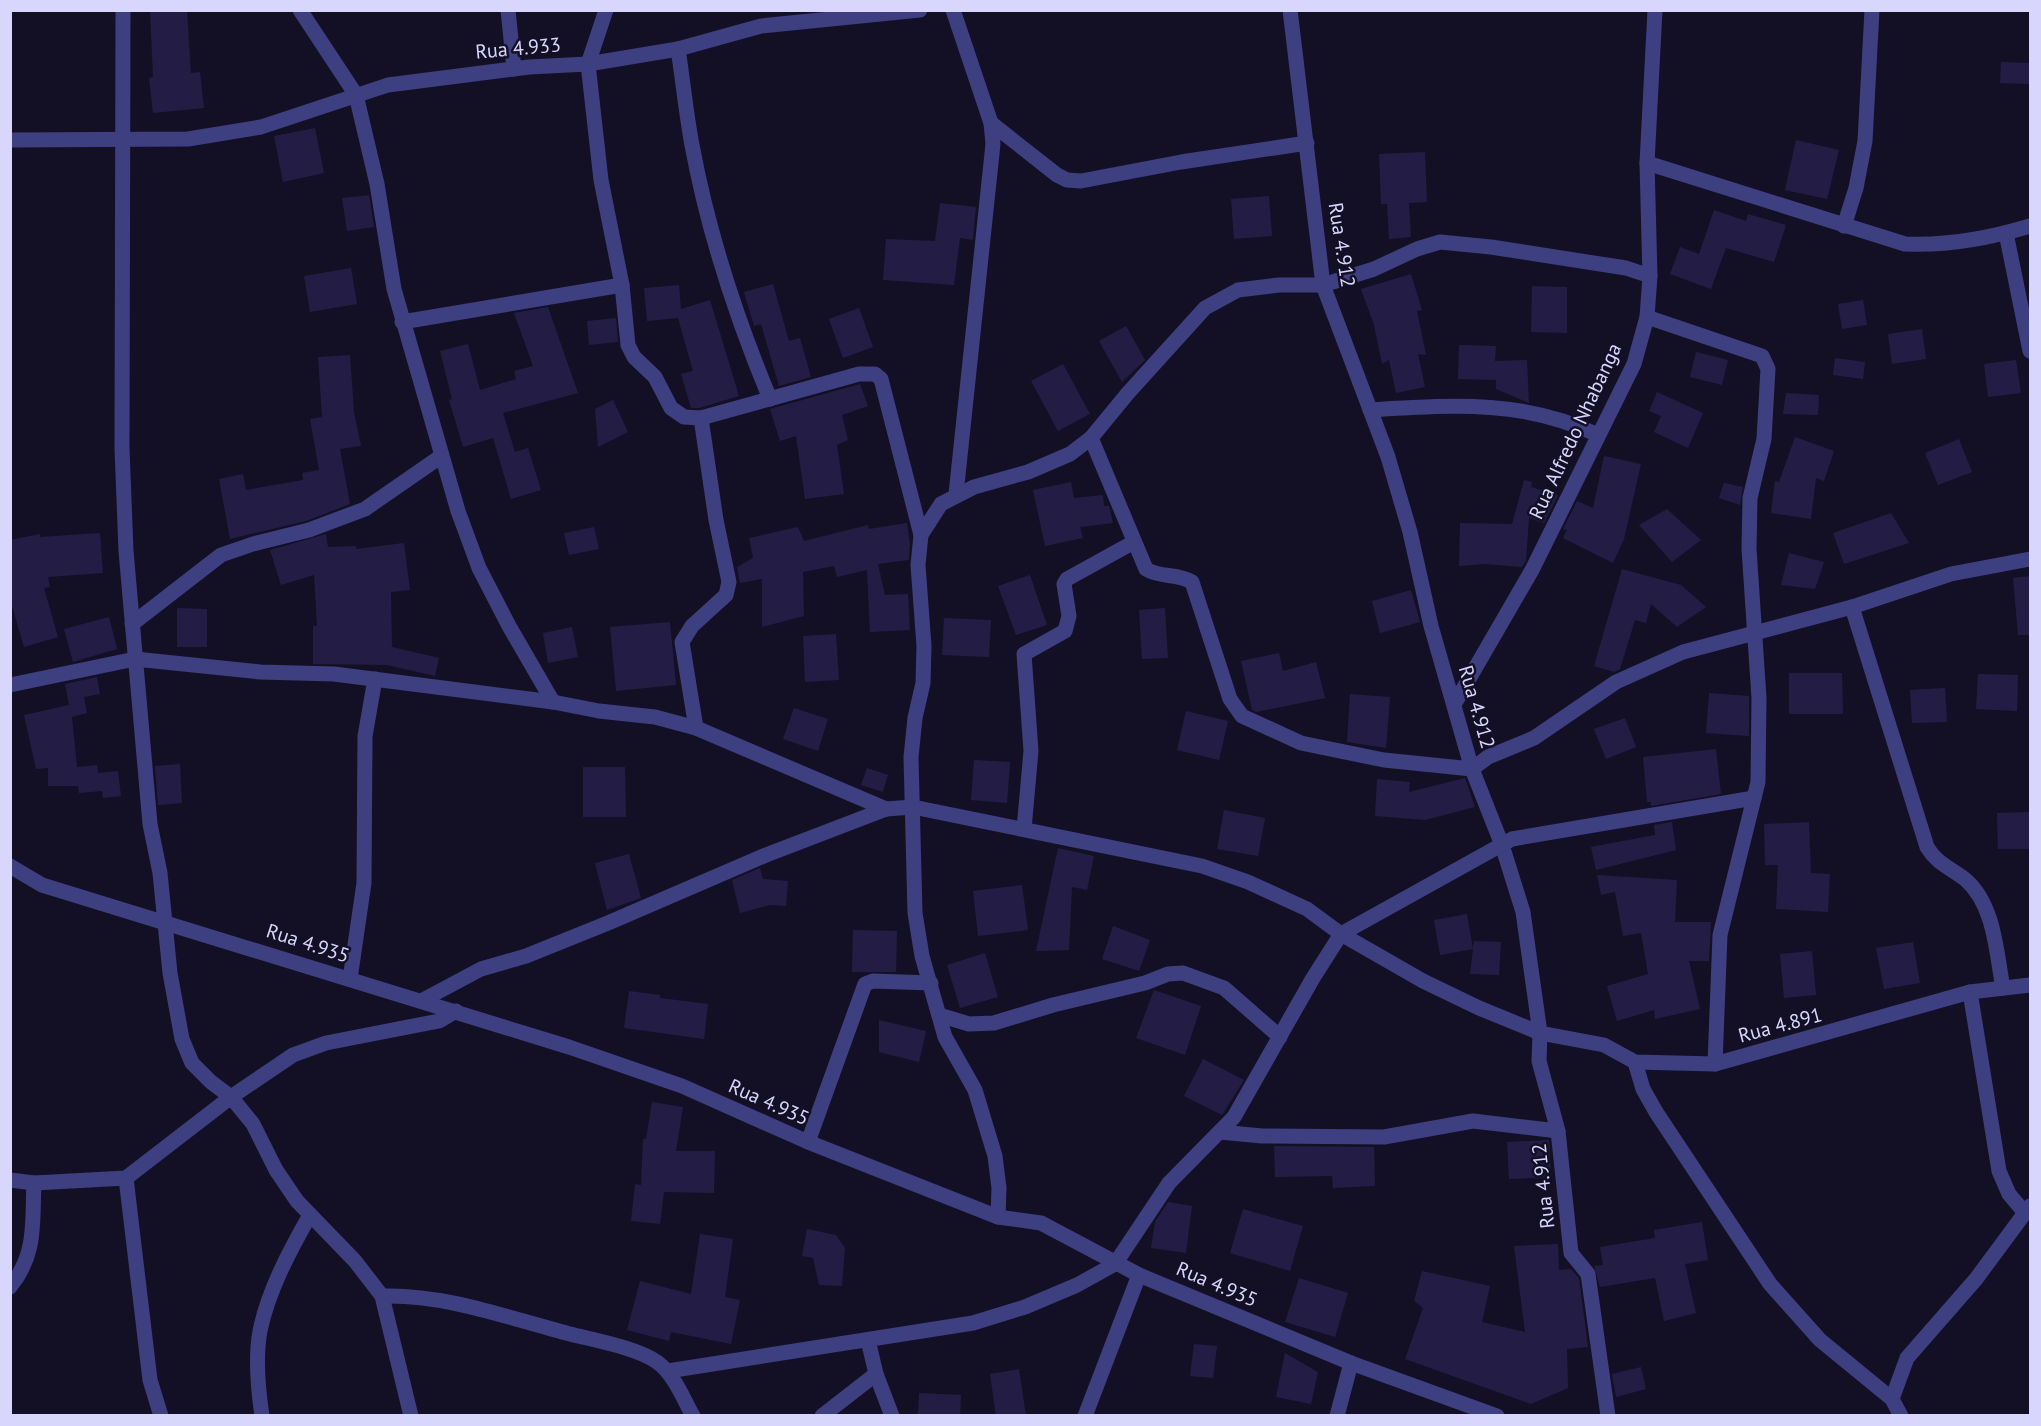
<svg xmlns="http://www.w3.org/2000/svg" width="2041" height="1426" viewBox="0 0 2041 1426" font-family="'PT Sans',sans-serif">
<rect width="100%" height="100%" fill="#131025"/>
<g fill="#231d45">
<polygon points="150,10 187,10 191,73 200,72 204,108 153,113 149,78 153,77"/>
<polygon points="2001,62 2031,63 2031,84 2000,83"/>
<polygon points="315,128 324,173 283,182 274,136"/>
<polygon points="1796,140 1839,150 1827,199 1785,190"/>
<polygon points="1425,152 1427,202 1409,203 1411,237 1389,239 1387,204 1381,204 1379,154"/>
<polygon points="369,195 374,227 347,231 342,198"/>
<polygon points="1269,196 1272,236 1234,239 1231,199"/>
<polygon points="940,203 976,207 973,240 960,238 954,285 883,280 886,239 935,241"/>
<polygon points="1714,210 1746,221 1748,214 1786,225 1774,262 1726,248 1711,289 1670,274 1680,247 1699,254"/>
<polygon points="351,268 357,304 310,312 304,276"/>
<polygon points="1411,274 1422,310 1417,311 1426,355 1418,354 1425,387 1396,393 1389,360 1382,364 1374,325 1361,289"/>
<polygon points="773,284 789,341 800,338 811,377 779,386 761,324 754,326 744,292"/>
<polygon points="679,285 681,309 710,300 739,396 699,408 691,408 681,374 693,371 678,318 647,321 644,288"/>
<polygon points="1532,286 1567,287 1567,333 1531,332"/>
<polygon points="1863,300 1867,325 1842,329 1838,304"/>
<polygon points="548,307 578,393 503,413 515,452 528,448 541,490 511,499 493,438 463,447 449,400 452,399 440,351 468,344 480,390 516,379 514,371 533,366 514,313"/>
<polygon points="859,308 873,347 843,358 829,319"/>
<polygon points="616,318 618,342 589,345 587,321"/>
<polygon points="1126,326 1145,360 1122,382 1099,341"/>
<polygon points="1922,329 1926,359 1892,364 1888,334"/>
<polygon points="1459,345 1496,346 1495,361 1527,360 1529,403 1496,389 1496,380 1458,379"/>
<polygon points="1696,352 1728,360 1722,385 1690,377"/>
<polygon points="350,355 354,412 361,446 340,449 350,504 306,521 230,539 219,479 243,474 246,490 303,480 302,473 319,470 310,419 322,417 318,357"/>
<polygon points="1835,358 1865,362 1863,379 1833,375"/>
<polygon points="2016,360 2021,393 1988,397 1984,364"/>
<polygon points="1063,364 1090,414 1058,431 1031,381"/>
<polygon points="860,384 868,406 842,415 848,440 837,445 844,494 805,499 796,436 780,441 770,409"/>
<polygon points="1657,392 1703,413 1688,448 1654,432 1661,416 1649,411"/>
<polygon points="1786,393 1819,395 1818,415 1783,414"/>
<polygon points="613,400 628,432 598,447 595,409"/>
<polygon points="1795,437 1834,451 1824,481 1816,478 1811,519 1771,513 1775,481 1779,482"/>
<polygon points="1959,439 1972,472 1938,485 1925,453"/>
<polygon points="1604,456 1641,464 1624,539 1613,563 1563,538 1567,530 1563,529 1577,501 1593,508"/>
<polygon points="1524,480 1532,482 1531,487 1558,495 1544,523 1529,518 1526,560 1522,567 1485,564 1459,566 1460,523 1512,524"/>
<polygon points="1071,482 1074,498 1103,495 1104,506 1109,506 1113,523 1080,527 1083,538 1045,546 1033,490"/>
<polygon points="1724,483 1743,487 1740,505 1719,498"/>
<polygon points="1667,509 1701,540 1672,562 1639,525"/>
<polygon points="1891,513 1909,543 1844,564 1833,533"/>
<polygon points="907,523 910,544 909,560 878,564 885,595 908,594 910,630 870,632 867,570 837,577 834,566 803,572 804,616 762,627 762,579 740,583 737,567 753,558 749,538 798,527 804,541 868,525 869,529"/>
<polygon points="594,527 599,549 569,555 564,533"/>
<polygon points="100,533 103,573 48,577 50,587 44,588 58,637 24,647 10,599 10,540 40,534 40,537"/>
<polygon points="326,534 328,547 356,546 356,549 404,543 410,590 391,592 392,647 439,658 435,676 387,665 313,664 313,626 317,626 314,575 281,585 270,550"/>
<polygon points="1789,553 1824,562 1815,589 1781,585"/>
<polygon points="1622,569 1681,585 1706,607 1677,627 1651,604 1646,623 1635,620 1620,669 1614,672 1594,666"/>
<polygon points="1030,575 1047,625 1016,635 998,586"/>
<polygon points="2031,576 2031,635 2018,635 2013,578"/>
<polygon points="1411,590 1420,622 1380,633 1372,601"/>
<polygon points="177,608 207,609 207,647 177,647"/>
<polygon points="1165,608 1168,658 1142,659 1139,610"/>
<polygon points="109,617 117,649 73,662 64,629"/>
<polygon points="944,618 991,620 989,657 942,655"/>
<polygon points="670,622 676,685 616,691 610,627"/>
<polygon points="572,627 578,657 548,663 543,633"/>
<polygon points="836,634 839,680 805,682 803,636"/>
<polygon points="1279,653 1283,671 1316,662 1325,698 1256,712 1252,710 1241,661"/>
<polygon points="1789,673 1842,673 1843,714 1789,714"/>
<polygon points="1978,674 2018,675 2017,711 1976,709"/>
<polygon points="97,677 100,694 84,697 87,713 72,717 77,767 97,765 98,773 118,771 121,796 103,798 102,791 79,793 78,786 48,786 48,768 36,769 24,715 69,705 65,684"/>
<polygon points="1945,688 1947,722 1912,723 1910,690"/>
<polygon points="1709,693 1749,696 1749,736 1706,733"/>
<polygon points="1350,694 1390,697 1386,748 1347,742"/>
<polygon points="794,708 828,719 818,751 783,739"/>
<polygon points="1186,711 1228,721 1219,760 1177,750"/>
<polygon points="1625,718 1636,747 1606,759 1594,729"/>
<polygon points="1716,749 1721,794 1651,806 1651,802 1647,802 1643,757"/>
<polygon points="974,760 1010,762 1007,803 971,800"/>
<polygon points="180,764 182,803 158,805 155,766"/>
<polygon points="583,767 625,767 626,817 583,817"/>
<polygon points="867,768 888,775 883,792 861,785"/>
<polygon points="1465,778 1475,807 1425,820 1375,816 1377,779 1410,782 1409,792"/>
<polygon points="1224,810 1265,818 1258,856 1217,849"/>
<polygon points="2031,812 2031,849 1998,849 1997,813"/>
<polygon points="1672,822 1676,850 1596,870 1591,847 1655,835 1654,825"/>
<polygon points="1809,822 1811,873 1830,874 1828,912 1776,909 1778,865 1765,865 1764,824"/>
<polygon points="1058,848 1094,856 1087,890 1072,887 1069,950 1036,951"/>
<polygon points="629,854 641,898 607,910 595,863"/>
<polygon points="760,868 763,879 788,881 786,906 770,905 740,913 732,880"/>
<polygon points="1597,875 1677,880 1675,922 1711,922 1709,961 1689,961 1700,1009 1655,1019 1654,1010 1617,1021 1607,986 1648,974 1641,933 1623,936 1615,892 1601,895"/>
<polygon points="1022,885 1028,930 978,936 973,891"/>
<polygon points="1467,914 1473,949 1440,955 1434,920"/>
<polygon points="1113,926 1150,940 1139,971 1102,959"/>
<polygon points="853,930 897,931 896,972 852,972"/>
<polygon points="1474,941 1501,942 1499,975 1470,974"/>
<polygon points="1913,942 1920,983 1884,989 1876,948"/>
<polygon points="1812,951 1816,995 1784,998 1780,954"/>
<polygon points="985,953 998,997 960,1008 947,965"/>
<polygon points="1154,990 1201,1006 1185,1055 1136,1038"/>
<polygon points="629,991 660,995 660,998 708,1004 704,1039 624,1028"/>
<polygon points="879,1020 926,1031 919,1062 879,1052"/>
<polygon points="1203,1059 1244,1080 1222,1115 1184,1096"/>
<polygon points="652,1102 683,1107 676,1151 715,1151 714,1193 664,1192 660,1224 631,1221 635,1184 641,1185 643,1139 646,1139"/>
<polygon points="1549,1140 1551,1177 1509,1179 1507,1142"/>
<polygon points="1274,1146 1374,1147 1375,1186 1333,1188 1332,1176 1275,1177"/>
<polygon points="1168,1202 1192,1206 1186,1253 1151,1248 1155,1222"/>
<polygon points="1243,1209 1303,1226 1290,1271 1230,1253"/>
<polygon points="1702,1222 1708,1260 1685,1264 1696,1313 1664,1321 1655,1278 1600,1287 1594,1266 1603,1265 1600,1247 1655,1238 1654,1230"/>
<polygon points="807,1229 836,1235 845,1248 842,1286 819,1285 813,1258 802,1256"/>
<polygon points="700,1234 733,1239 725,1297 740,1300 731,1344 671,1332 669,1341 627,1330 640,1281 691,1294"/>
<polygon points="1558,1244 1559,1270 1571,1269 1579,1278 1588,1347 1567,1349 1568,1388 1531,1404 1405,1359 1423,1308 1414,1301 1422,1271 1490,1286 1482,1322 1525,1332 1514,1246"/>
<polygon points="1299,1278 1348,1293 1335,1337 1285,1322"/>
<polygon points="1194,1344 1217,1346 1213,1378 1190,1376"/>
<polygon points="1285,1353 1318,1372 1311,1404 1276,1397"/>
<polygon points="1641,1367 1646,1389 1616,1397 1612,1374"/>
<polygon points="1019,1369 1026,1416 996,1416 990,1374"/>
<polygon points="919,1393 961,1395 960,1416 918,1416"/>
</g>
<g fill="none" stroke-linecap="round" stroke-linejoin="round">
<g stroke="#3e3f81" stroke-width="15">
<polyline points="123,10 122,448 126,551 150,824 160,873 170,973 182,1039 192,1063 211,1082 231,1097 253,1124 276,1170 297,1201 355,1261 382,1296 411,1416"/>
<polyline points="300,10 356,95 377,184 394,289 458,511 479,568 509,626 553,702"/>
<polyline points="508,10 514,69"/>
<polyline points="606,10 588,64 601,180 622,285 628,345 634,357 655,377 671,408 684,417 701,418 859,374 875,374 881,379 921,535"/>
<polyline points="953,10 991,123 993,144 956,494"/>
<polyline points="1290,10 1323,285 1388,457 1410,532 1431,626 1472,769 1502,845 1523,912 1540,1033 1539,1061 1558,1131 1571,1253 1588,1274 1608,1416"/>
<path d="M678,49C683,81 686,113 692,145C708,232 736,317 770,399"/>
<polyline points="991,123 1057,175 1067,180 1081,181 1181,162 1307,143"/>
<polyline points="10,140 188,139 261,127 388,85 529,67 588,64 678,49 761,26 920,10"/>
<path d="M1647,163L1905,244C1947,246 1990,238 2030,226"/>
<polyline points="1844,226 1856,188 1865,141 1872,10"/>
<polyline points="2006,233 2030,351"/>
<polyline points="1647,317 1762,356 1768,369 1764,439 1750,498 1749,549 1759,698 1758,782 1720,935 1715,1064"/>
<polyline points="402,322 622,285"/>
<path d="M1370,410C1451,405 1523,399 1598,435"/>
<path d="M1091,438L1146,569C1160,578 1177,573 1192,582L1230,699L1242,716L1301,743L1384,760L1472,769L1488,757L1534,738L1616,682L1683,652L1852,607L1951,574L2030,559"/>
<path d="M1852,607L1927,847C1937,864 1951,868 1966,880C1995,906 1996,952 2003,988"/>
<polyline points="132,624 221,555 253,544 309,530 365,509 440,457"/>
<polyline points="10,685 135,659 260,672 334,674 553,702 599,711 655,717 696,728 886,809"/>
<polyline points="1455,703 1532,570 1634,364 1647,317 1650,276 1647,163 1655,10"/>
<polyline points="696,728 682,642 692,626 726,595 729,582 716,520 701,418"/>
<polyline points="1024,829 1031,751 1024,654 1065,631 1069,616 1064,584 1067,579 1134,542"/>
<polyline points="10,866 42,885 569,1047 682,1086 808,1142 998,1217 1041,1223 1139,1275 1351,1363 1497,1416"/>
<polyline points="350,979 364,883 365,736 375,679"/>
<polyline points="1970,992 1999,1171 2009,1194 2025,1213"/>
<polyline points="421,1001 481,969 526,956 608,923 766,855 886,809 913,807 1202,866 1248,882 1307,909 1341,934 1423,981 1479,1008 1540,1033 1604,1045 1635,1062 1715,1064 1970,992 2030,985"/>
<polyline points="939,1015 969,1024 994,1023 1053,1005 1145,983 1168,974 1183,973 1224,988 1280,1037"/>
<polyline points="1635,1062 1643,1089 1656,1112 1770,1284 1820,1340 1892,1399 1901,1416"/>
<polyline points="1220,1132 1262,1136 1384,1137 1473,1121 1558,1131"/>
<polyline points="808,1142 865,984 873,981 931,983"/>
<polyline points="126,1178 150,1380 161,1416"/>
<polyline points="10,1180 34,1183 126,1178 231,1097 293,1055 326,1043 439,1021 456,1011"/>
<polyline points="998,1217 999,1188 995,1156 975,1090 945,1037 922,956 915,913 911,757 915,718 923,683 924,646 918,565 921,535 941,504 974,487 1028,472 1070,454 1091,438 1128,393 1205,308 1238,290 1279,285 1323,285 1374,269 1417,249 1440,242 1491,247 1626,268 1650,276"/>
<path d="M10,1287C37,1254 32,1223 34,1183"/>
<path d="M382,1296C446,1294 508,1318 570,1334C594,1340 638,1348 657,1362C674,1374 683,1398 693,1416"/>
<polyline points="868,1340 876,1374 892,1416"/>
<polyline points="668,1371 973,1323 1025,1307 1077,1285 1115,1264 1169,1183 1234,1117 1313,978 1341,934 1512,839 1754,798"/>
<polyline points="1892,1399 1907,1358 1976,1279 2030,1206"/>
<path d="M262,1416C258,1389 255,1358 260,1331C268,1291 290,1250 310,1215"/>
<polyline points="822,1416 876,1374"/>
<polyline points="1085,1416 1139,1275"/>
<polyline points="1337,1416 1351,1363"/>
</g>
</g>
<g text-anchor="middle" stroke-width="5" stroke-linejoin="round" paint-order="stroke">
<g font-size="20" fill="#d9d6fd" stroke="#131025">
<text transform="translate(518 48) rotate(-5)" y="7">Rua 4.933</text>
<text transform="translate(1342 245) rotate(81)" y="7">Rua 4.912</text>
<text transform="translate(1575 431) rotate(-65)" y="7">Rua Alfredo Nhabanga</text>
<text transform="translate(1477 707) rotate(74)" y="7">Rua 4.912</text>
<text transform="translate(308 943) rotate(18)" y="7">Rua 4.935</text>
<text transform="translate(1780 1025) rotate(-15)" y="7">Rua 4.891</text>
<text transform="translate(769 1102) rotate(24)" y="7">Rua 4.935</text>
<text transform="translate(1543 1186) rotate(-96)" y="7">Rua 4.912</text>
<text transform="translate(1217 1284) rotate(23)" y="7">Rua 4.935</text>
</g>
</g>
<rect width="2041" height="1426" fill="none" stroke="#d9d6fd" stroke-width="24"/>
</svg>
